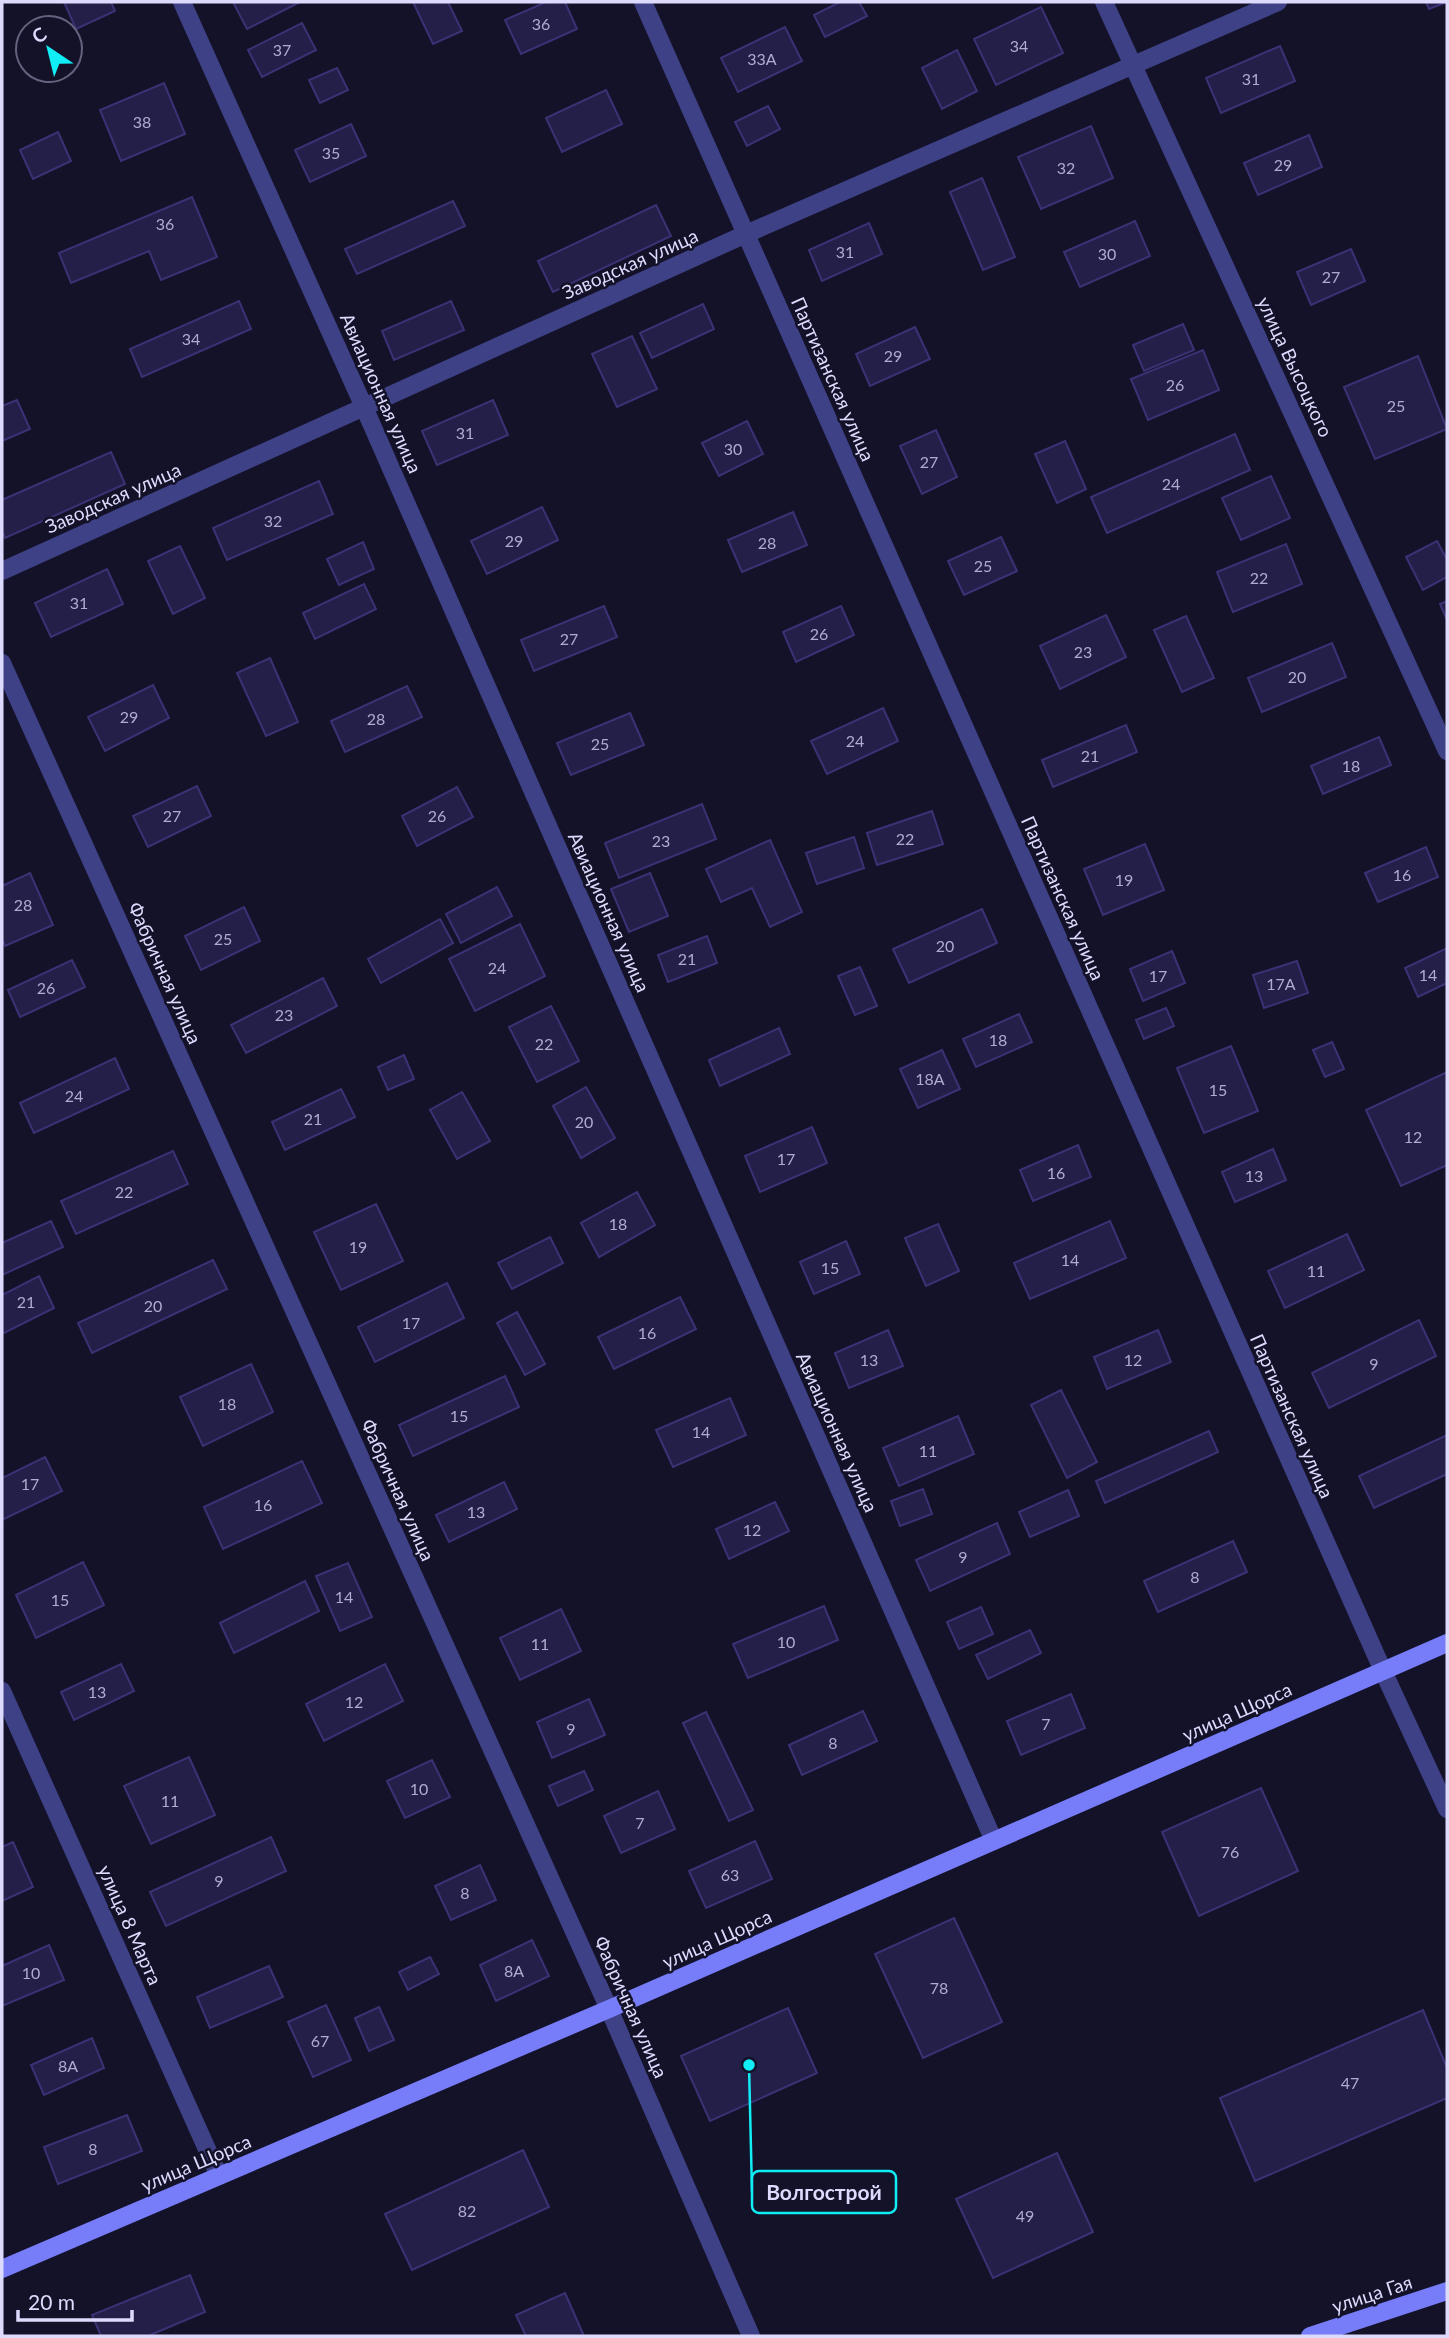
<svg xmlns="http://www.w3.org/2000/svg" width="1449" height="2338" viewBox="0 0 1449 2338" font-family="Lato,sans-serif">
<rect width="100%" height="100%" fill="#141229"/>
<g fill="#241f49" stroke="#3a3274" stroke-width="2">
<polygon points="64,2 111,2 115,11 76,29"/>
<polygon points="233,2 300,2 247,29"/>
<polygon points="413,2 448,2 462,31 433,44"/>
<polygon points="546,2 565,2 577,29 521,54 505,20"/>
<polygon points="840,2 859,2 867,16 825,37 814,15"/>
<polygon points="1426,2 1447,2 1429,9"/>
<polygon points="1041,7 1063,53 996,85 974,39"/>
<polygon points="302,23 316,50 262,77 248,50"/>
<polygon points="785,27 802,61 738,92 721,58"/>
<polygon points="1280,46 1295,81 1221,113 1206,78"/>
<polygon points="957,50 977,91 942,109 922,68"/>
<polygon points="337,68 348,90 320,103 309,80"/>
<polygon points="164,83 185,134 121,161 100,110"/>
<polygon points="606,90 622,124 562,152 546,118"/>
<polygon points="768,106 780,129 747,146 735,122"/>
<polygon points="351,124 366,156 310,182 295,150"/>
<polygon points="1091,126 1113,178 1041,209 1018,157"/>
<polygon points="58,132 71,161 33,179 20,150"/>
<polygon points="1309,135 1322,167 1258,195 1244,163"/>
<polygon points="982,178 1015,257 983,270 950,192"/>
<polygon points="192,197 217,257 161,280 149,251 71,283 59,253"/>
<polygon points="453,201 465,226 357,274 345,249"/>
<polygon points="656,205 671,236 553,292 538,261"/>
<polygon points="1135,221 1150,256 1080,287 1064,252"/>
<polygon points="869,223 882,254 822,281 809,250"/>
<polygon points="1351,249 1365,281 1311,305 1297,272"/>
<polygon points="239,301 251,329 142,377 130,349"/>
<polygon points="451,301 464,330 394,360 382,331"/>
<polygon points="703,304 714,329 652,358 640,333"/>
<polygon points="1183,324 1194,350 1144,371 1133,345"/>
<polygon points="915,327 930,359 870,386 856,354"/>
<polygon points="632,336 657,389 617,407 592,354"/>
<polygon points="1203,350 1219,390 1148,420 1131,379"/>
<polygon points="1418,356 1447,429 1375,459 1344,387"/>
<polygon points="17,400 30,429 2,441 2,406"/>
<polygon points="493,400 508,435 437,465 422,431"/>
<polygon points="747,421 763,454 719,476 702,443"/>
<polygon points="936,430 957,477 922,494 900,446"/>
<polygon points="1235,434 1250,470 1107,533 1091,497"/>
<polygon points="1065,441 1086,489 1057,503 1035,454"/>
<polygon points="111,452 125,484 5,538 2,531 2,500"/>
<polygon points="1271,476 1290,518 1241,540 1222,498"/>
<polygon points="319,481 333,514 227,560 213,528"/>
<polygon points="542,507 558,540 487,574 471,541"/>
<polygon points="793,512 807,545 742,572 728,540"/>
<polygon points="1001,537 1017,571 964,595 948,561"/>
<polygon points="1437,541 1447,560 1447,577 1423,590 1406,557"/>
<polygon points="363,542 374,569 339,585 327,559"/>
<polygon points="1286,544 1302,584 1233,612 1217,572"/>
<polygon points="180,546 205,598 173,614 148,561"/>
<polygon points="107,569 123,604 51,637 35,603"/>
<polygon points="364,584 376,609 315,639 303,613"/>
<polygon points="1447,601 1447,620 1440,604"/>
<polygon points="604,606 617,637 534,671 521,640"/>
<polygon points="841,606 854,635 796,662 783,632"/>
<polygon points="1106,615 1126,657 1060,689 1040,646"/>
<polygon points="1186,616 1214,678 1182,692 1154,630"/>
<polygon points="1332,643 1346,677 1262,712 1248,678"/>
<polygon points="270,658 298,722 266,736 237,673"/>
<polygon points="153,685 169,718 105,751 88,717"/>
<polygon points="407,686 422,717 345,752 331,721"/>
<polygon points="883,708 898,741 827,774 811,741"/>
<polygon points="630,713 644,745 571,775 557,743"/>
<polygon points="1126,725 1137,752 1053,787 1042,760"/>
<polygon points="1379,737 1391,765 1323,794 1311,766"/>
<polygon points="197,786 211,816 148,847 133,816"/>
<polygon points="457,787 473,817 417,846 402,816"/>
<polygon points="702,804 716,839 619,878 605,843"/>
<polygon points="932,811 943,844 877,865 867,833"/>
<polygon points="854,837 864,868 817,884 806,853"/>
<polygon points="770,840 802,912 770,927 752,888 721,902 706,869"/>
<polygon points="1145,844 1164,890 1103,915 1084,869"/>
<polygon points="1426,847 1438,877 1378,902 1365,873"/>
<polygon points="30,873 53,925 5,946 2,939 2,886"/>
<polygon points="650,873 668,916 629,932 611,889"/>
<polygon points="497,887 512,916 461,943 446,914"/>
<polygon points="244,907 260,941 201,970 185,936"/>
<polygon points="982,909 997,943 909,983 893,949"/>
<polygon points="440,919 453,943 381,983 368,959"/>
<polygon points="520,924 545,976 475,1011 449,959"/>
<polygon points="707,936 717,963 668,982 658,955"/>
<polygon points="1447,948 1447,983 1418,997 1405,968"/>
<polygon points="1172,951 1185,983 1143,1001 1130,969"/>
<polygon points="72,960 85,987 20,1017 8,990"/>
<polygon points="1297,961 1308,993 1264,1008 1253,975"/>
<polygon points="860,967 877,1006 855,1015 838,976"/>
<polygon points="323,978 337,1006 246,1053 231,1025"/>
<polygon points="551,1006 579,1061 537,1082 509,1027"/>
<polygon points="1166,1008 1174,1026 1144,1039 1136,1020"/>
<polygon points="1019,1014 1032,1042 976,1067 963,1039"/>
<polygon points="779,1028 790,1054 720,1086 709,1060"/>
<polygon points="1332,1042 1344,1069 1325,1077 1313,1050"/>
<polygon points="1231,1046 1258,1111 1204,1133 1177,1068"/>
<polygon points="942,1050 960,1089 918,1108 900,1069"/>
<polygon points="404,1055 414,1079 388,1090 378,1067"/>
<polygon points="115,1058 129,1089 34,1133 20,1103"/>
<polygon points="1447,1072 1447,1165 1401,1186 1366,1110"/>
<polygon points="586,1087 615,1138 581,1158 553,1106"/>
<polygon points="341,1089 355,1117 285,1150 272,1122"/>
<polygon points="462,1092 490,1141 457,1159 430,1110"/>
<polygon points="812,1127 827,1163 760,1192 745,1156"/>
<polygon points="1078,1145 1091,1177 1033,1201 1020,1170"/>
<polygon points="1273,1149 1286,1180 1235,1202 1222,1172"/>
<polygon points="173,1151 188,1184 76,1234 61,1201"/>
<polygon points="637,1192 655,1225 599,1257 581,1223"/>
<polygon points="376,1204 403,1261 341,1290 314,1232"/>
<polygon points="51,1221 63,1247 2,1275 2,1243"/>
<polygon points="1110,1221 1126,1258 1030,1299 1014,1263"/>
<polygon points="938,1224 959,1271 926,1286 905,1238"/>
<polygon points="1347,1234 1364,1270 1285,1308 1268,1271"/>
<polygon points="550,1237 563,1263 512,1289 498,1263"/>
<polygon points="846,1241 860,1274 814,1294 800,1262"/>
<polygon points="213,1260 227,1289 92,1353 78,1323"/>
<polygon points="39,1276 54,1308 2,1334 2,1295"/>
<polygon points="447,1283 464,1318 375,1362 358,1327"/>
<polygon points="680,1297 696,1329 614,1369 598,1337"/>
<polygon points="517,1312 545,1364 525,1375 497,1323"/>
<polygon points="1419,1320 1436,1356 1329,1408 1312,1373"/>
<polygon points="888,1330 903,1366 849,1388 835,1353"/>
<polygon points="1158,1330 1171,1362 1107,1389 1094,1357"/>
<polygon points="251,1364 273,1412 203,1446 180,1397"/>
<polygon points="505,1376 519,1407 413,1456 399,1425"/>
<polygon points="1061,1390 1097,1462 1067,1478 1031,1405"/>
<polygon points="730,1398 746,1435 673,1467 656,1430"/>
<polygon points="958,1416 974,1454 899,1486 883,1448"/>
<polygon points="1209,1431 1218,1452 1105,1503 1096,1481"/>
<polygon points="1447,1435 1447,1474 1374,1508 1359,1476"/>
<polygon points="45,1457 62,1491 2,1520 2,1478"/>
<polygon points="302,1461 322,1503 223,1549 204,1507"/>
<polygon points="504,1482 517,1509 449,1542 436,1515"/>
<polygon points="923,1489 932,1514 900,1526 891,1501"/>
<polygon points="1068,1490 1079,1516 1030,1537 1019,1512"/>
<polygon points="775,1502 789,1531 729,1559 716,1529"/>
<polygon points="997,1523 1010,1554 930,1591 916,1560"/>
<polygon points="1233,1541 1247,1572 1158,1612 1144,1581"/>
<polygon points="83,1562 104,1605 36,1638 16,1595"/>
<polygon points="348,1563 372,1617 340,1631 316,1576"/>
<polygon points="305,1581 319,1611 234,1653 220,1623"/>
<polygon points="824,1606 838,1640 748,1678 733,1644"/>
<polygon points="981,1607 993,1634 959,1649 947,1622"/>
<polygon points="561,1609 581,1651 520,1680 500,1638"/>
<polygon points="1030,1630 1041,1653 988,1679 976,1655"/>
<polygon points="121,1664 134,1691 74,1720 61,1692"/>
<polygon points="385,1664 403,1701 324,1741 306,1704"/>
<polygon points="1071,1694 1085,1728 1021,1755 1007,1721"/>
<polygon points="589,1699 605,1735 552,1758 537,1722"/>
<polygon points="863,1711 877,1741 802,1775 789,1745"/>
<polygon points="706,1712 753,1810 729,1821 683,1723"/>
<polygon points="189,1757 215,1815 151,1844 124,1786"/>
<polygon points="432,1760 450,1797 405,1818 387,1781"/>
<polygon points="584,1771 593,1790 558,1806 549,1786"/>
<polygon points="1261,1788 1298,1871 1199,1916 1162,1832"/>
<polygon points="658,1791 675,1829 621,1853 604,1816"/>
<polygon points="271,1837 286,1871 166,1926 150,1892"/>
<polygon points="755,1841 772,1879 706,1908 689,1871"/>
<polygon points="13,1842 33,1887 2,1901 2,1847"/>
<polygon points="480,1865 496,1900 451,1920 435,1886"/>
<polygon points="954,1918 1002,2022 923,2058 875,1954"/>
<polygon points="532,1940 549,1976 496,2001 480,1965"/>
<polygon points="49,1945 64,1980 2,2006 2,1966"/>
<polygon points="430,1957 439,1974 408,1990 399,1972"/>
<polygon points="269,1966 283,1997 210,2028 197,1997"/>
<polygon points="326,2005 351,2060 313,2077 288,2022"/>
<polygon points="379,2007 394,2040 369,2051 355,2018"/>
<polygon points="788,2008 817,2073 710,2121 681,2056"/>
<polygon points="1423,2010 1447,2068 1447,2098 1255,2181 1220,2098"/>
<polygon points="92,2038 104,2068 44,2095 31,2065"/>
<polygon points="127,2115 142,2151 58,2184 44,2147"/>
<polygon points="523,2150 549,2207 412,2270 385,2214"/>
<polygon points="1057,2153 1093,2232 993,2278 956,2199"/>
<polygon points="190,2275 205,2312 148,2336 101,2336 92,2315"/>
<polygon points="565,2293 584,2336 526,2336 516,2315"/>
</g>
<g fill="none" stroke-linecap="round" stroke-linejoin="round">
<g stroke="#3f4186" stroke-width="18">
<polyline points="182,2 364,407 994,1841"/>
<polyline points="643,2 1383,1671 1447,1809"/>
<polyline points="1104,2 1447,751"/>
<polyline points="2,571 746,234 1278,2"/>
<polyline points="2,663 609,2009 751,2336"/>
<polyline points="2,1691 219,2176"/>
</g>
<g stroke="#777cf9" stroke-width="18">
<polyline points="2,2269 609,2009 1447,1643"/>
<polyline points="1310,2336 1447,2291"/>
</g>
</g>
<g text-anchor="middle" stroke-width="5" stroke-linejoin="round" paint-order="stroke">
<g font-size="16" fill="#afacd0">
<text x="541" y="30">36</text>
<text x="1019" y="52">34</text>
<text x="282" y="56">37</text>
<text x="762" y="65">33А</text>
<text x="1251" y="85">31</text>
<text x="142" y="128">38</text>
<text x="331" y="159">35</text>
<text x="1283" y="171">29</text>
<text x="1066" y="174">32</text>
<text x="165" y="230">36</text>
<text x="845" y="258">31</text>
<text x="1107" y="260">30</text>
<text x="1331" y="283">27</text>
<text x="191" y="345">34</text>
<text x="893" y="362">29</text>
<text x="1175" y="391">26</text>
<text x="1396" y="412">25</text>
<text x="465" y="439">31</text>
<text x="733" y="455">30</text>
<text x="929" y="468">27</text>
<text x="1171" y="490">24</text>
<text x="273" y="527">32</text>
<text x="514" y="547">29</text>
<text x="767" y="549">28</text>
<text x="983" y="572">25</text>
<text x="1259" y="584">22</text>
<text x="79" y="609">31</text>
<text x="819" y="640">26</text>
<text x="569" y="645">27</text>
<text x="1083" y="658">23</text>
<text x="1297" y="683">20</text>
<text x="129" y="723">29</text>
<text x="376" y="725">28</text>
<text x="855" y="747">24</text>
<text x="600" y="750">25</text>
<text x="1090" y="762">21</text>
<text x="1351" y="772">18</text>
<text x="172" y="822">27</text>
<text x="437" y="822">26</text>
<text x="905" y="845">22</text>
<text x="661" y="847">23</text>
<text x="1402" y="881">16</text>
<text x="1124" y="886">19</text>
<text x="23" y="911">28</text>
<text x="223" y="945">25</text>
<text x="945" y="952">20</text>
<text x="687" y="965">21</text>
<text x="497" y="974">24</text>
<text x="1428" y="981">14</text>
<text x="1158" y="982">17</text>
<text x="1281" y="990">17А</text>
<text x="46" y="994">26</text>
<text x="284" y="1021">23</text>
<text x="998" y="1046">18</text>
<text x="544" y="1050">22</text>
<text x="930" y="1085">18А</text>
<text x="1218" y="1096">15</text>
<text x="74" y="1102">24</text>
<text x="313" y="1125">21</text>
<text x="584" y="1128">20</text>
<text x="1413" y="1143">12</text>
<text x="786" y="1165">17</text>
<text x="1056" y="1179">16</text>
<text x="1254" y="1182">13</text>
<text x="124" y="1198">22</text>
<text x="618" y="1230">18</text>
<text x="358" y="1253">19</text>
<text x="1070" y="1266">14</text>
<text x="830" y="1274">15</text>
<text x="1316" y="1277">11</text>
<text x="26" y="1308">21</text>
<text x="153" y="1312">20</text>
<text x="411" y="1329">17</text>
<text x="647" y="1339">16</text>
<text x="869" y="1366">13</text>
<text x="1133" y="1366">12</text>
<text x="1374" y="1370">9</text>
<text x="227" y="1410">18</text>
<text x="459" y="1422">15</text>
<text x="701" y="1438">14</text>
<text x="928" y="1457">11</text>
<text x="30" y="1490">17</text>
<text x="263" y="1511">16</text>
<text x="476" y="1518">13</text>
<text x="752" y="1536">12</text>
<text x="963" y="1563">9</text>
<text x="1195" y="1583">8</text>
<text x="344" y="1603">14</text>
<text x="60" y="1606">15</text>
<text x="786" y="1648">10</text>
<text x="540" y="1650">11</text>
<text x="97" y="1698">13</text>
<text x="354" y="1708">12</text>
<text x="1046" y="1730">7</text>
<text x="571" y="1735">9</text>
<text x="833" y="1749">8</text>
<text x="419" y="1795">10</text>
<text x="170" y="1807">11</text>
<text x="640" y="1829">7</text>
<text x="1230" y="1858">76</text>
<text x="730" y="1881">63</text>
<text x="219" y="1887">9</text>
<text x="465" y="1899">8</text>
<text x="514" y="1977">8А</text>
<text x="31" y="1979">10</text>
<text x="939" y="1994">78</text>
<text x="320" y="2047">67</text>
<text x="68" y="2072">8А</text>
<text x="1350" y="2089">47</text>
<text x="93" y="2155">8</text>
<text x="467" y="2217">82</text>
<text x="1025" y="2222">49</text>
</g>
<g font-size="19" fill="#dddbfd" stroke="#141229">
<text transform="translate(630 264) rotate(-24)" y="7">Заводская улица</text>
<text transform="translate(1295 367) rotate(65)" y="7">улица Высоцкого</text>
<text transform="translate(833 379) rotate(66)" y="7">Партизанская улица</text>
<text transform="translate(381 393) rotate(66)" y="7">Авиационная улица</text>
<text transform="translate(113 498) rotate(-24)" y="7">Заводская улица</text>
<text transform="translate(1063 898) rotate(66)" y="7">Партизанская улица</text>
<text transform="translate(609 912) rotate(66)" y="7">Авиационная улица</text>
<text transform="translate(165 973) rotate(66)" y="7">Фабричная улица</text>
<text transform="translate(1292 1416) rotate(66)" y="7">Партизанская улица</text>
<text transform="translate(837 1432) rotate(66)" y="7">Авиационная улица</text>
<text transform="translate(398 1490) rotate(66)" y="7">Фабричная улица</text>
<text transform="translate(1237 1712) rotate(-24)" y="7">улица Щорса</text>
<text transform="translate(130 1925) rotate(66)" y="7">улица 8 Марта</text>
<text transform="translate(717 1939) rotate(-24)" y="7">улица Щорса</text>
<text transform="translate(631 2007) rotate(66)" y="7">Фабричная улица</text>
<text transform="translate(196 2163) rotate(-23)" y="7">улица Щорса</text>
<text transform="translate(1372 2294) rotate(-18)" y="7">улица Гая</text>
</g>
</g>
<path fill="none" stroke="#10edf5" stroke-width="2.5" d="M749 2065L752 2192"/>
<circle fill="#10edf5" stroke="#141229" stroke-width="2.5" cx="749" cy="2065" r="7"/>
<rect fill="#141229" stroke="#10edf5" stroke-width="2.5" x="752" y="2171" width="144" height="42" rx="7"/>
<g font-size="21" text-anchor="middle" font-weight="bold" fill="#dddbfd">
<text x="824" y="2200">Волгострой</text>
</g>
<rect width="1449" height="2338" fill="none" stroke="#dddbfd" stroke-width="7"/>
<g transform="translate(49 49) rotate(325)"><circle r="33" fill="#141229" stroke="#64627e" stroke-width="2"/>
<path d="M0-5L12 26L0 18L-12 26Z" fill="#10edf5"/>
<text y="-10" font-size="19" font-weight="bold" text-anchor="middle" fill="#dddbfd">С</text>
</g>
<path d="M18 2310v10h114v-10" fill="none" stroke="#dddbfd" stroke-width="3.5"/>
<text x="28" y="2310" font-size="21" fill="#dddbfd" stroke="#141229" stroke-width="5" paint-order="stroke">20 m</text>
</svg>
